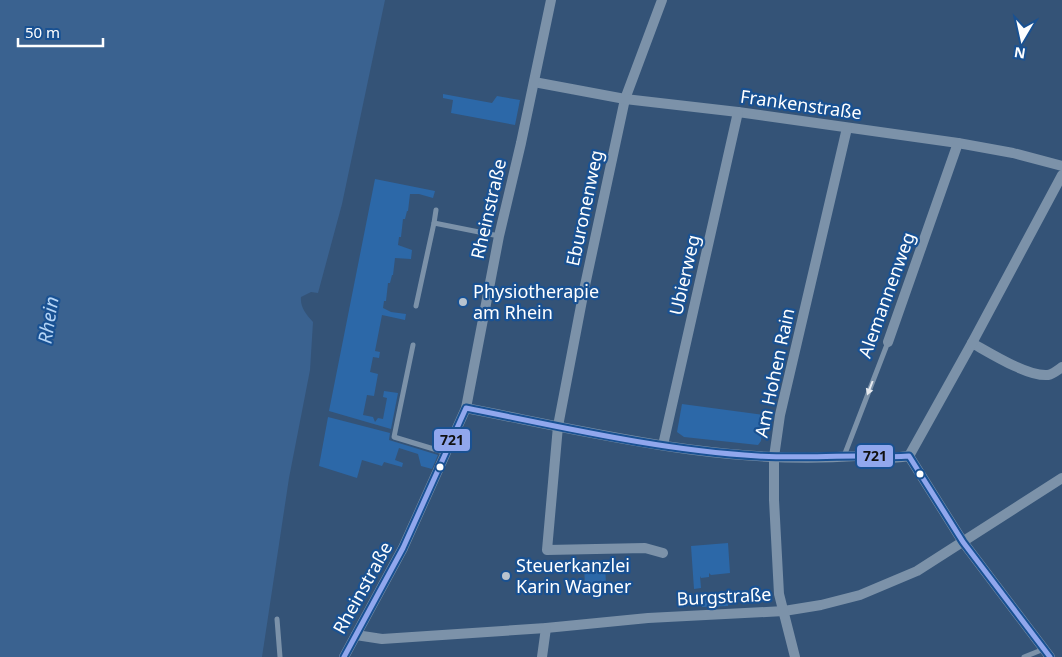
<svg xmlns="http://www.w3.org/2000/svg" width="1062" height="657" viewBox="0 0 1062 657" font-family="'Noto Sans',sans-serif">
<rect width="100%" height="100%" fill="#345377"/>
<g fill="#2c68a8">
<polygon points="443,94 492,103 497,96 520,100 515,125 451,113 453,100 443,98"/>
<polygon points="375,179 435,191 433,198 419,194 410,194 408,211 407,211 405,219 403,219 401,237 399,237 398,245 412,250 411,259 395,258 393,275 392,275 390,283 388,283 386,301 384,301 383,308 391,312 406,314 405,320 382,315 375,351 380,352 379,358 373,357 370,372 378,374 374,396 367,395 363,415 373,417 375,422 378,418 383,419 387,398 383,397 384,391 398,393 391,429 329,411"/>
<polygon points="682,404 764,415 761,441 758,445 684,437 677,432"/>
<polygon points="328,417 390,433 389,440 438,455 432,469 421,466 418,454 399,448 395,460 403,463 402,467 384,462 382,466 362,460 357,478 319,466"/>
<polygon points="728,543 730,573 711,575 709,573 709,577 701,578 700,576 701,588 694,589 691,546"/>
<polygon points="605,564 606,584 585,586 584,566"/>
<polygon points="720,592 729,597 728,606 702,607 701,599 721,598"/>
</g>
<path fill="#3a6290" d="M0,0H385L342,204L318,293L311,292L301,297C300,307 306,314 313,322L310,370L289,478L262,657H0Z"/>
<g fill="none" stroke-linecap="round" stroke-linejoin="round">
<g stroke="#7c92a9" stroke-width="5">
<polyline points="434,223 436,210"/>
<polyline points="416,306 434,223 499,236"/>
<polyline points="413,345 394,437 447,453"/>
<polyline points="844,456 888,342"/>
<polyline points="277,619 280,657"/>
<polyline points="1024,657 1044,649"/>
</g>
<g stroke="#7c92a9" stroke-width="10">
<polyline points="662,0 625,99 584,290 558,426 547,550 645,548 663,553"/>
<polyline points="534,82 625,99 738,112 958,143 1013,153 1062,166"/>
<polyline points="888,342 958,143"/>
<path d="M972,343C990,353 1028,377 1048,375C1053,374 1058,370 1062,367"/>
<path d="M466,408C594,433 725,466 856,456C866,455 876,458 886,458C894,458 902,457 909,456"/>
<polyline points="663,445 738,112"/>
<polyline points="909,456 972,343 1062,175"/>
<polyline points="909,456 963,542 1050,657"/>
<polyline points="356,635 382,639 546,628 648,618 784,611 821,605 860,595 917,571 1062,478"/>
<polyline points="344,657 403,548 466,408 499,236 521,143 551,0"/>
<polyline points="542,657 546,628"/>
<polyline points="795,657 779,594 774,500 774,457 780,415 847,128"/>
</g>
<defs>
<path id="bus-1" d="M344,657L403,548L466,408C562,427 659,450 758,456C792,458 826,456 860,456C877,456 891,458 909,456L963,542L1050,657"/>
</defs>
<use href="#bus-1" stroke="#195192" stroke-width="9"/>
<use href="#bus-1" stroke="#91a7ed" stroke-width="5"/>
</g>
<defs><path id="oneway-solid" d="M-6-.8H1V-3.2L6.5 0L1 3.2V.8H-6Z" transform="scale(1.25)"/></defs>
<use fill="#e5e9ee" href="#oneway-solid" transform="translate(870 388) rotate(111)"/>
<g fill="#b8c3cf" stroke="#195192" stroke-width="2">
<circle cx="463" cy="302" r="5"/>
<circle cx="506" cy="576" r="5"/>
</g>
<g fill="#fff" stroke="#195192" stroke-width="2">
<circle cx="440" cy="467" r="4.5"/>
<circle cx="920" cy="474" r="4.5"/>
</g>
<g text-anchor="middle" stroke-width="4.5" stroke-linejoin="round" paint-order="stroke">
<g font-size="18" fill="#fff" stroke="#195192">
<text transform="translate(801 105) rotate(8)" y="6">Frankenstraße</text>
<text transform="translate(585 208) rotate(-78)" y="6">Eburonenweg</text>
<text transform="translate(489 209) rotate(-77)" y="6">Rheinstraße</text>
<text transform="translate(685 275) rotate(-77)" y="6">Ubierweg</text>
<text transform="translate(887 295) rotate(-70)" y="6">Alemannenweg</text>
<text transform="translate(775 373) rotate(-78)" y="6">Am Hohen Rain</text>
<text transform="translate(363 588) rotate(-61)" y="6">Rheinstraße</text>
<text transform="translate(724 597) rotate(-3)" y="6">Burgstraße</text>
</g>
<g font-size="18" fill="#fff" stroke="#195192" text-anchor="start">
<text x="473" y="298">Physiotherapie<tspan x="473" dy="21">am Rhein</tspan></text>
<text x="516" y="572">Steuerkanzlei<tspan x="516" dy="21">Karin Wagner</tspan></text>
</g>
<g font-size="19" font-style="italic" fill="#b4d4f6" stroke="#195192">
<text transform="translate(48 320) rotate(-81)" y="7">Rhein</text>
</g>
</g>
<g stroke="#195192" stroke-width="2">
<rect x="433" y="428" width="38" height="24" rx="5" fill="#91a7ed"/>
<rect x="856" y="444" width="38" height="24" rx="5" fill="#91a7ed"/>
</g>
<g font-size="14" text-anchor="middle" font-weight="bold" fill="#111">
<text x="452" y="445">721</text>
<text x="875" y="461">721</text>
</g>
<g transform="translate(1022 40) rotate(189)" stroke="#195192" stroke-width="4" paint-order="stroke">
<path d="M0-4L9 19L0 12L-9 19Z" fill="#ffffff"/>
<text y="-8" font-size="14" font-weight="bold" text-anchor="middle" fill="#ffffff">N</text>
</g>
<path d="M18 38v8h85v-8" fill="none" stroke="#ffffff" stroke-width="2.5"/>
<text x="25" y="38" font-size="15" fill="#ffffff" stroke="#195192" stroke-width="4" paint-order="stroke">50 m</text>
</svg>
